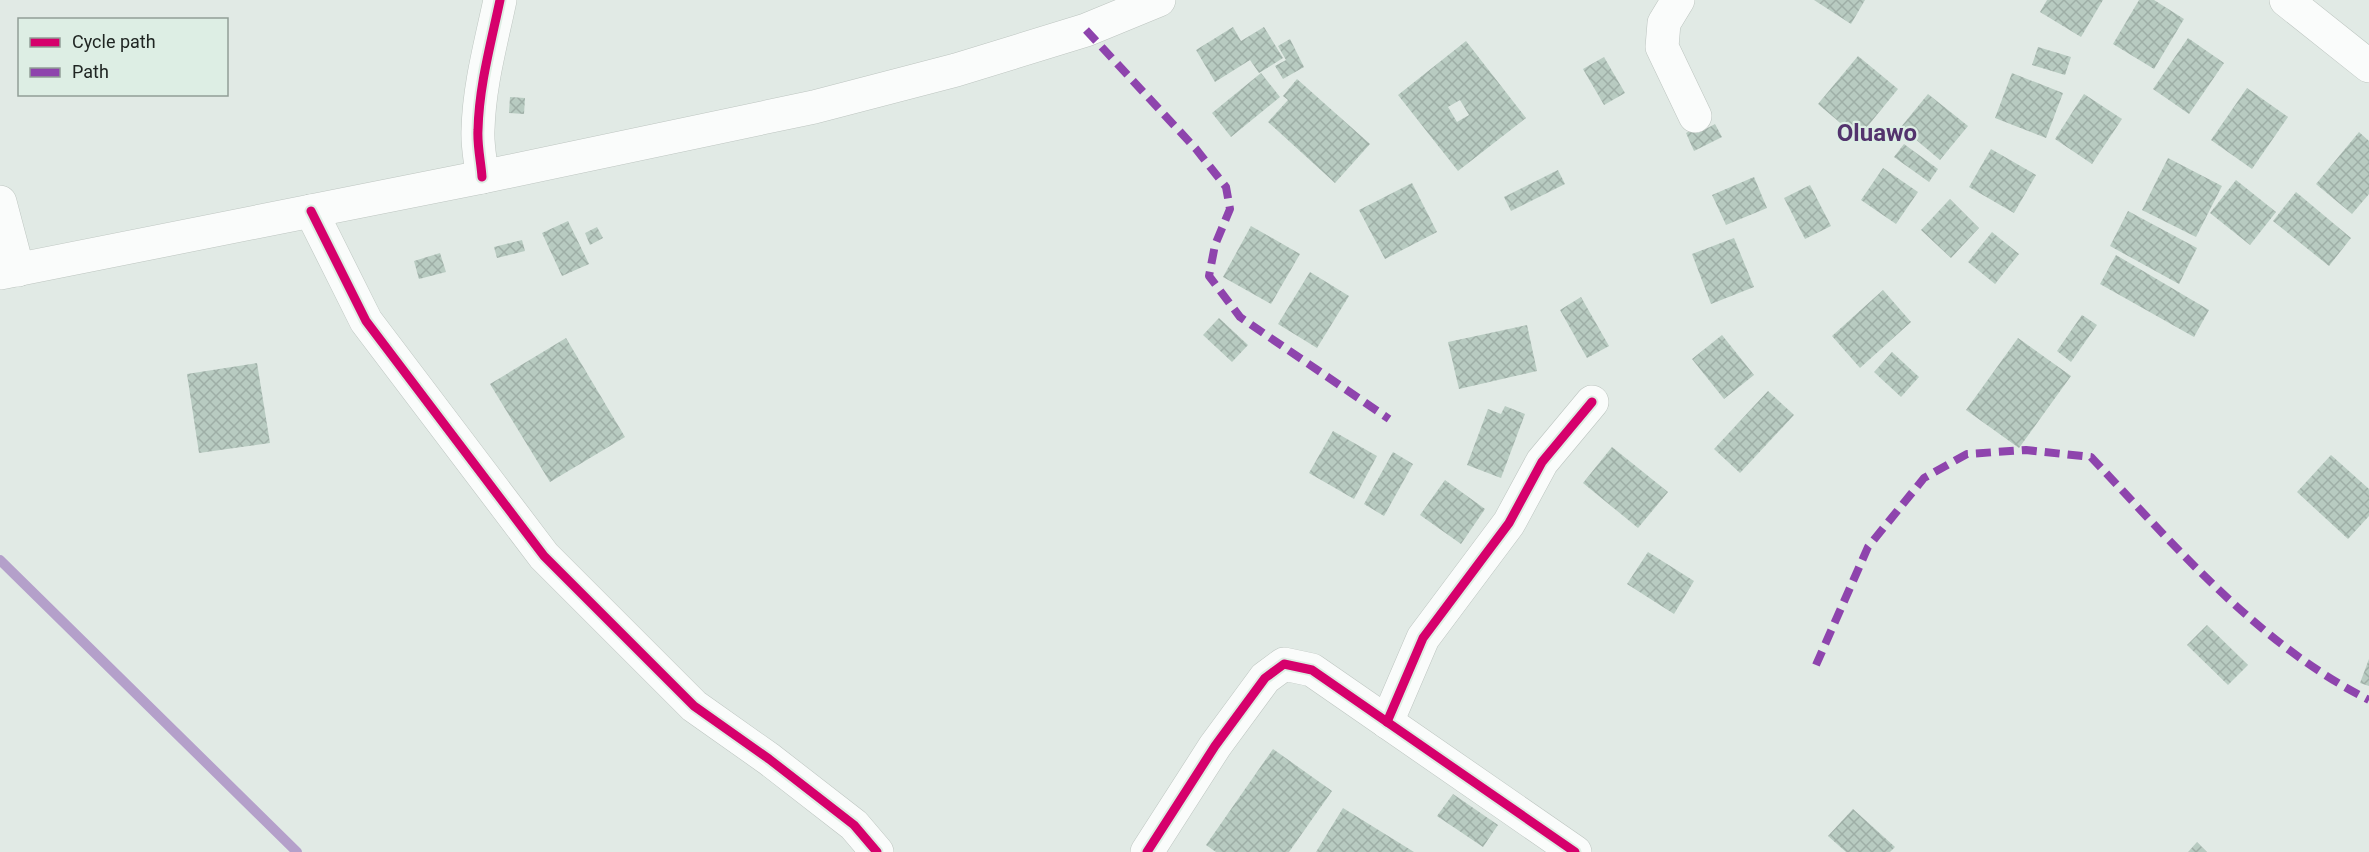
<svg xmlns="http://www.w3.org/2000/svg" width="2369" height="852" viewBox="0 0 2369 852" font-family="Roboto,sans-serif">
<defs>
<pattern id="building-cross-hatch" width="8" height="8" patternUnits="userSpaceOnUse" patternTransform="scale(1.5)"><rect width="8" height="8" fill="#b8cbc1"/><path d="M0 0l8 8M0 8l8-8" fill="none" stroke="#9eaea6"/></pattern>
</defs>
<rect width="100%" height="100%" fill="#e1eae5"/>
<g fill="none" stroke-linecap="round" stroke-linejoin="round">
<polyline stroke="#b4a0ca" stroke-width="10" points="0,560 297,852"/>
</g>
<g fill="url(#building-cross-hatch)" fill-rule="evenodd">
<polygon points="1814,0 1865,0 1851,24"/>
<polygon points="2047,0 2103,0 2081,37 2040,12"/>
<polygon points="2139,0 2154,0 2184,19 2154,69 2113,44"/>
<polygon points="1233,27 1241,41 1264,27 1283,58 1259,73 1250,60 1215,82 1196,50"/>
<polygon points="2188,38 2224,63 2189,114 2153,89"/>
<polygon points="1290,39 1304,67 1283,79 1275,66 1286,60 1278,46"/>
<path d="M1466,41L1526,118L1458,171L1398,95ZM1460,100L1469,115L1457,122L1448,107Z"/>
<polygon points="2038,47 2071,57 2065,75 2032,65"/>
<polygon points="1858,56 1898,89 1858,138 1818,104"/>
<polygon points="1604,57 1625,93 1604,105 1583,69"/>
<polygon points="1261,73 1280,97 1231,137 1212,113"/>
<polygon points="2012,73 2063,93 2046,138 1995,118"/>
<polygon points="1297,79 1370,144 1335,183 1268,122 1288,100 1283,96"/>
<polygon points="2247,88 2288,117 2252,169 2211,140"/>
<polygon points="1928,94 1968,126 1940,160 1901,127"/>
<polygon points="2084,94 2122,119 2092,164 2055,139"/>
<polygon points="510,97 525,98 524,114 509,113"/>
<polygon points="1715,124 1722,137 1694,151 1686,133 1695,128 1698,133"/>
<polygon points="2359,132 2369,141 2369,194 2352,214 2316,184"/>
<polygon points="1904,144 1938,169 1929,182 1894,157"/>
<polygon points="1991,149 2036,175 2014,213 1969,187"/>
<polygon points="2168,158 2222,186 2196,237 2142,210"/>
<polygon points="1883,168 1918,192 1896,224 1861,200"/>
<polygon points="1558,170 1565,184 1511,211 1504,197"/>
<polygon points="1754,177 1767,208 1726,225 1712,195"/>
<polygon points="2236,180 2276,212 2250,245 2210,213"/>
<polygon points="1412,183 1437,232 1385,259 1359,210"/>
<polygon points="1810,185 1831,226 1805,239 1784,198"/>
<polygon points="2296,192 2351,238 2329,266 2273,221"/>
<polygon points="1950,199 1979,228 1951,258 1921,230"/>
<polygon points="2128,211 2197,248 2179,284 2110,246"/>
<polygon points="568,221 589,264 562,276 542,233"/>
<polygon points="1251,226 1300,254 1271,304 1223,277"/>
<polygon points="597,227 603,238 590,245 585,233"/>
<polygon points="1992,232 2019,254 1995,284 1968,262"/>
<polygon points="1734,238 1754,287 1711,304 1692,254"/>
<polygon points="522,240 525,251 497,258 494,247"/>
<polygon points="440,253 446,272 419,279 414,261"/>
<polygon points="2116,255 2209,310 2194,337 2100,284"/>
<polygon points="1310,272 1349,296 1317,348 1278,324"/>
<polygon points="1883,290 1911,322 1860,368 1832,336"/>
<polygon points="1581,297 1609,346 1587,358 1560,310"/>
<polygon points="2082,315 2097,325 2071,362 2057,351"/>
<polygon points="1219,318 1248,345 1232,362 1203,335"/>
<polygon points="1527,325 1537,371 1459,389 1448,342"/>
<polygon points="1722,335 1754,375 1724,399 1692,359"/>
<polygon points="566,338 625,437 550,482 490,384"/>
<polygon points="2018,338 2071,376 2019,448 1966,410"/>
<polygon points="1892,352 1919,377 1901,397 1874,372"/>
<polygon points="257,363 270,443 199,453 187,374"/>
<polygon points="1768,391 1794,415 1740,473 1714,449"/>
<polygon points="1505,406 1525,414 1501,478 1467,465 1488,409 1501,414"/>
<polygon points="1333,431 1377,456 1354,499 1309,473"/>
<polygon points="1612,447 1668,492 1638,528 1583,483"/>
<polygon points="1393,452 1413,464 1384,516 1364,504"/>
<polygon points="2331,455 2369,489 2369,516 2348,539 2297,492"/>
<polygon points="1445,480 1485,509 1461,544 1420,515"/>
<polygon points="1648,552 1694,581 1674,614 1627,584"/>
<polygon points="2207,625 2248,665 2228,685 2187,645"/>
<polygon points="2369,659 2369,686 2360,683"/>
<polygon points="1273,749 1332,791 1289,852 1216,852 1206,845"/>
<polygon points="1453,794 1498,825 1483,847 1437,816"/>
<polygon points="1343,808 1414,852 1316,852"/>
<polygon points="1853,809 1895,847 1890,852 1846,852 1828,836"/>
<polygon points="2197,842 2207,852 2188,852"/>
</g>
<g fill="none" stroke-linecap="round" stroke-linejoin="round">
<defs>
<g id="minor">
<polyline points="1678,0 1664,23 1662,47 1695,116"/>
<path d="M482,177C481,162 477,145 478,130C479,86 491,43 500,0"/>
<polyline points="0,202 18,270"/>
<polyline points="311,211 366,321 544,556 694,706 769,759 854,825 877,852"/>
<polyline points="1387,722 1423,638 1509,523 1542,462 1592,402"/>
<polyline points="1147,852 1215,746 1265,678 1284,664 1312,670 1575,852"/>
</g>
<g id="major">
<polyline points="2286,0 2369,66"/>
<polyline points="0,273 482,177 814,107 956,70 1086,30 1159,0"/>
</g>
</defs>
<use href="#minor" stroke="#bdc5c0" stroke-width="34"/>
<use href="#major" stroke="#bdc5c0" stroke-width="34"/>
<use href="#minor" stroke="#fafcfb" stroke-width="33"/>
<use href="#major" stroke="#fafcfb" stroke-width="33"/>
<g stroke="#8e44ad" stroke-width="8" stroke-dasharray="15 8" stroke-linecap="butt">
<polyline points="1086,30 1196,149 1226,187 1230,209 1215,245 1209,276 1240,317 1389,419"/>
<path d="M1816,665L1868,547L1924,478L1967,454L2026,450L2091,457C2175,546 2258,644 2369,700"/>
</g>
<defs>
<g id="cycleway">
<path d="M482,177C481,162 477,145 478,130C479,86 491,43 500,0"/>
<polyline points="311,211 366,321 544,556 694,706 769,759 854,825 877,852"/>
<polyline points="1387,722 1423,638 1509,523 1542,462 1592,402"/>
<polyline points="1147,852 1215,746 1265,678 1284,664 1312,670 1575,852"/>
</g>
</defs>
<use href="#cycleway" stroke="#ddeee4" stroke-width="13"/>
<use href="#cycleway" stroke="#d6006c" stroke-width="9"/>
</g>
<g text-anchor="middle" stroke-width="4.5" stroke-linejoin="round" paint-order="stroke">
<g font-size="24" font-weight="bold" fill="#53336d" stroke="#ddeee4">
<text x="1877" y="141">Oluawo</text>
</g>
</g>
<rect x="18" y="18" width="210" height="78" fill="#ddeee4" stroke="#919e97" stroke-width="1.5"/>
<rect x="30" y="38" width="30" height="9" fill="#d6006c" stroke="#919e97" stroke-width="1.5"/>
<text x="72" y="48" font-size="18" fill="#202623">Cycle path</text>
<rect x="30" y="68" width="30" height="9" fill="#8e44ad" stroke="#919e97" stroke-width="1.5"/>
<text x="72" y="78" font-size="18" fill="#202623">Path</text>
</svg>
